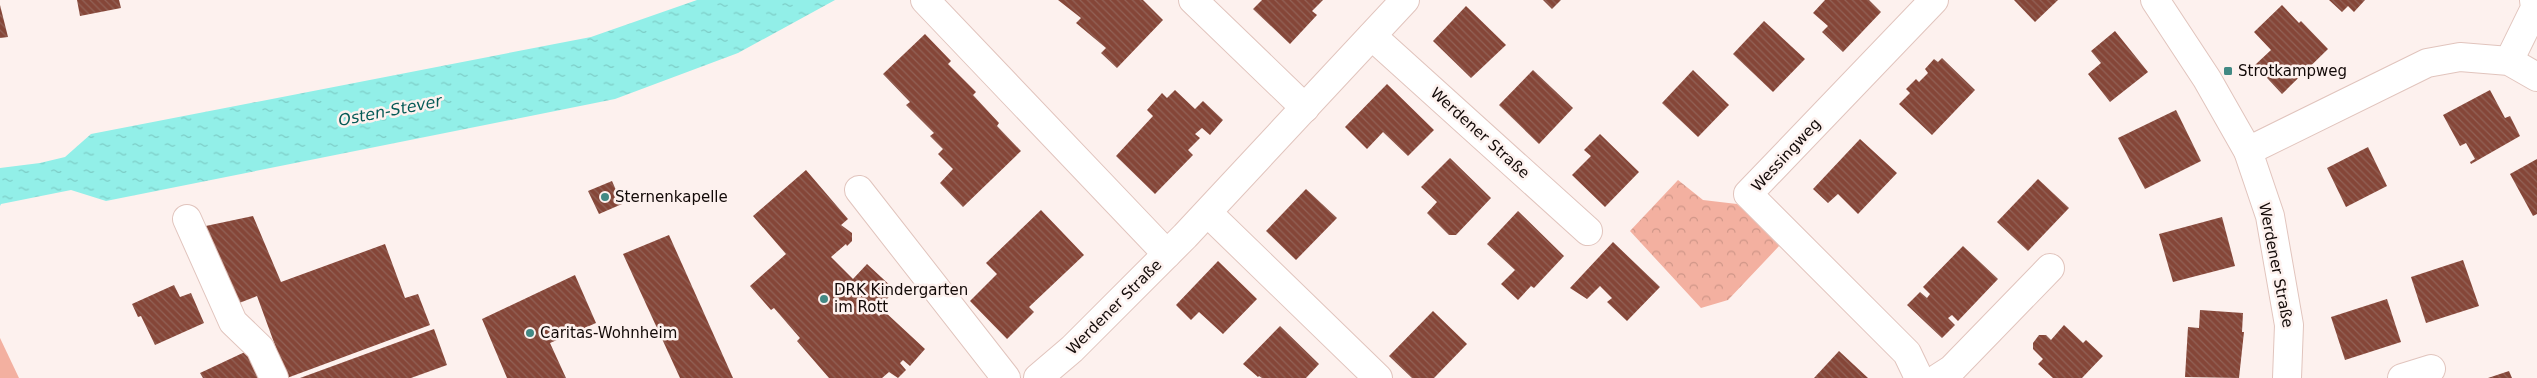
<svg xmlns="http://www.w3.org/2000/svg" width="2537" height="378" viewBox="0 0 2537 378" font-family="'DejaVu Sans',sans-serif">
<defs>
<pattern id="park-crowns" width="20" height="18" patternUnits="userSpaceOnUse" patternTransform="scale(1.25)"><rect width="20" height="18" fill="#f3b0a0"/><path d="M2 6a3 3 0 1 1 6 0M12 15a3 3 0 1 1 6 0" fill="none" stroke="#cf9688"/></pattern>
<pattern id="water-ripples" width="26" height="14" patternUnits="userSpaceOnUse" patternTransform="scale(1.25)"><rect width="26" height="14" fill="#92efe8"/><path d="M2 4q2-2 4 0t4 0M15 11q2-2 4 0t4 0" fill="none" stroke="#7dccc6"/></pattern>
<pattern id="building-back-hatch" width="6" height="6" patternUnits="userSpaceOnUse" patternTransform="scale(1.25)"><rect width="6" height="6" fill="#854638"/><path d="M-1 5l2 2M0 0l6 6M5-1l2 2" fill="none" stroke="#926257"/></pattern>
</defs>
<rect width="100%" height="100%" fill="#fdf1ee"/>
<polygon fill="#f3b0a0" points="0,338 19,378 0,378"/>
<polygon fill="url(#park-crowns)" points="1678,180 1703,200 1737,204 1782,243 1728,300 1701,308 1630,231"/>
<polygon fill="url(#water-ripples)" points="697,0 835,0 738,53 615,99 106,201 71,190 1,204 0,206 0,168 40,163 65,157 91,134 591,37"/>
<g fill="url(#building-back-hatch)">
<polygon points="77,0 119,0 121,8 80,16"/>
<polygon points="1058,0 1143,0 1163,20 1117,68 1101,53 1106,48 1076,23 1081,18"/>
<polygon points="1262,0 1323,0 1312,11 1317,15 1290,44 1253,9"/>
<polygon points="1543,0 1561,0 1552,9"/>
<polygon points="1825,0 1869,0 1881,12 1843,52 1822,32 1828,26 1813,13"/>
<polygon points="2014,0 2058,0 2035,22"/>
<polygon points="2329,0 2365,0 2354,12 2348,6 2342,12"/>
<polygon points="0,5 8,37 0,38"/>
<polygon points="2282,5 2299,23 2301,21 2328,49 2282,94 2255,65 2271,50 2254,32"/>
<polygon points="1466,6 1506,45 1471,78 1433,41"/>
<polygon points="1764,21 1805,59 1773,92 1733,54"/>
<polygon points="2115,31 2148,72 2110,102 2088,74 2101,63 2091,51"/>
<polygon points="925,34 951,61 948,64 976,92 973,95 999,123 997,126 1021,151 963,207 940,183 953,169 938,154 943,149 930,136 934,133 906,105 910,102 883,74"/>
<polygon points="1942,58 1975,90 1932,135 1899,104 1910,93 1906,89 1916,79 1919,82 1928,73 1925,69 1934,59 1938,62"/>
<polygon points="1533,70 1573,108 1539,144 1499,105"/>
<polygon points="1693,70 1729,105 1698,137 1662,103"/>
<polygon points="1387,84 1434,130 1408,156 1383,132 1367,149 1345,127"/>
<polygon points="1175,90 1195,109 1203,101 1223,120 1210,135 1202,128 1195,134 1200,138 1188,150 1193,155 1155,194 1116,156 1153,116 1147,110 1162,93 1167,98"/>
<polygon points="2490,90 2505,118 2510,116 2520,136 2471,164 2470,162 2475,159 2466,143 2460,146 2443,115"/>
<polygon points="2176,110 2201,161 2145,189 2118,138"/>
<polygon points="1600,134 1639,172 1605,207 1572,175 1591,156 1584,150"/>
<polygon points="1860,139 1897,173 1858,214 1838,194 1828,203 1813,189"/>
<polygon points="2368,147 2387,186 2346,207 2327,168"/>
<polygon points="1450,158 1491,198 1456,235 1449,235 1427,213 1437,202 1421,187"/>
<polygon points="2537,159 2537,214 2533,216 2510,174"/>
<polygon points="806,170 848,219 841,225 852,233 852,241 847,246 846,244 831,257 853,279 867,264 895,290 875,312 879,316 884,311 925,349 910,366 903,360 900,363 906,370 898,378 889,372 882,378 829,378 797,341 800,338 774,308 771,310 750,286 786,254 753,216"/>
<polygon points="2038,179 2069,208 2028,251 1997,222"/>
<polygon points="612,181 622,204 599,214 588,191"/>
<polygon points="1306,189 1337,218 1296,260 1266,231"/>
<polygon points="1041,210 1084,255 1029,307 1034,312 1007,339 970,301 997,274 986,263"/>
<polygon points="1518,211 1564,256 1534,288 1531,286 1518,300 1501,284 1515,270 1487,244"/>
<polygon points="253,216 281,282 385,244 405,298 418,294 430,325 287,378 257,296 234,305 201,227"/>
<polygon points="2222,217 2235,266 2173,282 2159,234"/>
<polygon points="669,235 733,378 680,378 623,254"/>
<polygon points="1613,242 1660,287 1627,321 1607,302 1612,298 1600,286 1587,299 1570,288"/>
<polygon points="1963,246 1998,279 1958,321 1952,315 1948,318 1955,325 1942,338 1907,305 1920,292 1927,298 1930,294 1923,287"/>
<polygon points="2463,260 2479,306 2426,323 2411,277"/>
<polygon points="1218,261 1257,299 1223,334 1199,312 1191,320 1176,305"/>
<polygon points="575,275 596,323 550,343 566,378 507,378 482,319"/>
<polygon points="174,285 180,297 191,293 204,323 155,345 141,316 138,317 132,304"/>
<polygon points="2387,299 2401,342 2345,360 2331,317"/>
<polygon points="2200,310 2243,313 2242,332 2244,332 2239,378 2185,377 2188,327 2199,328"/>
<polygon points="1433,311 1467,344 1434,378 1412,378 1389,356"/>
<polygon points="2064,325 2083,343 2086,340 2103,356 2082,378 2053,378 2038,364 2043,359 2033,349 2033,343 2039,335 2046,335 2051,340"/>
<polygon points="1280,326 1319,364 1306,378 1262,378 1259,376 1258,377 1243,364"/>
<polygon points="434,329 447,365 411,378 300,378"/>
<polygon points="247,351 260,378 203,378 200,373"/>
<polygon points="1839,351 1868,378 1814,378"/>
<polygon points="2509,371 2512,378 2488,378"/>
</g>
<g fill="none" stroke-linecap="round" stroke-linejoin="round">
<defs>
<g id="minor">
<polyline points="925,0 1167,254"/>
<polyline points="1193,0 1305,108"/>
<polyline points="2155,0 2207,79 2248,151 2270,216 2289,325 2287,378"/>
<polyline points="1372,36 1588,231"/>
<polyline points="2509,61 2535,8 2534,0"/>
<polyline points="2248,151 2427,63 2460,57 2509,61 2537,77"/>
<polyline points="859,190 1006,378"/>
<polyline points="1208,213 1378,378"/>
<polyline points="187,219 233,322 260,348 274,378"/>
<polyline points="1038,378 1072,349 1185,236 1405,0"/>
<polyline points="1919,378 1907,353 1748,194 1934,0"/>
<polyline points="1938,378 1952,369 2050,268"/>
<polyline points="2402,378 2431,369"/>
</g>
</defs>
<use href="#minor" stroke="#e1c4bd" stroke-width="30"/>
<use href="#minor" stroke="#fff" stroke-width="28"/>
</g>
<g fill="#428984" stroke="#fdf1ee" stroke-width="2">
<rect x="2223" y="66" width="10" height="10" rx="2.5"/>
<circle cx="605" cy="197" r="5"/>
<circle cx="824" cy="299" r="5"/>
<circle cx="530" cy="333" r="5"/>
</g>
<g text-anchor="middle" stroke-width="5" stroke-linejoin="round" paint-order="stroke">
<g font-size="15" fill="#130a08" stroke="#fdf1ee" text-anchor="start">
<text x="2238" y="76">Strotkampweg</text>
<text x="615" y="202">Sternenkapelle</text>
<text x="834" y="295">DRK Kindergarten<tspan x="834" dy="17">im Rott</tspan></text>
<text x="540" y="338">Caritas-Wohnheim</text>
</g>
<g font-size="15" fill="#130a08" stroke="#fdf1ee">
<text transform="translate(1480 133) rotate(42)" y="5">Werdener Straße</text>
<text transform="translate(1786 155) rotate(-47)" y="5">Wessingweg</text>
<text transform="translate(2276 265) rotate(79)" y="5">Werdener Straße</text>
<text transform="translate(1114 307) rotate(-45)" y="5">Werdener Straße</text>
</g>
<g font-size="16" font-style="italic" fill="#055a56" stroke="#fdf1ee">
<text transform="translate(390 110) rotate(-11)" y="6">Osten-Stever</text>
</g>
</g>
</svg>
